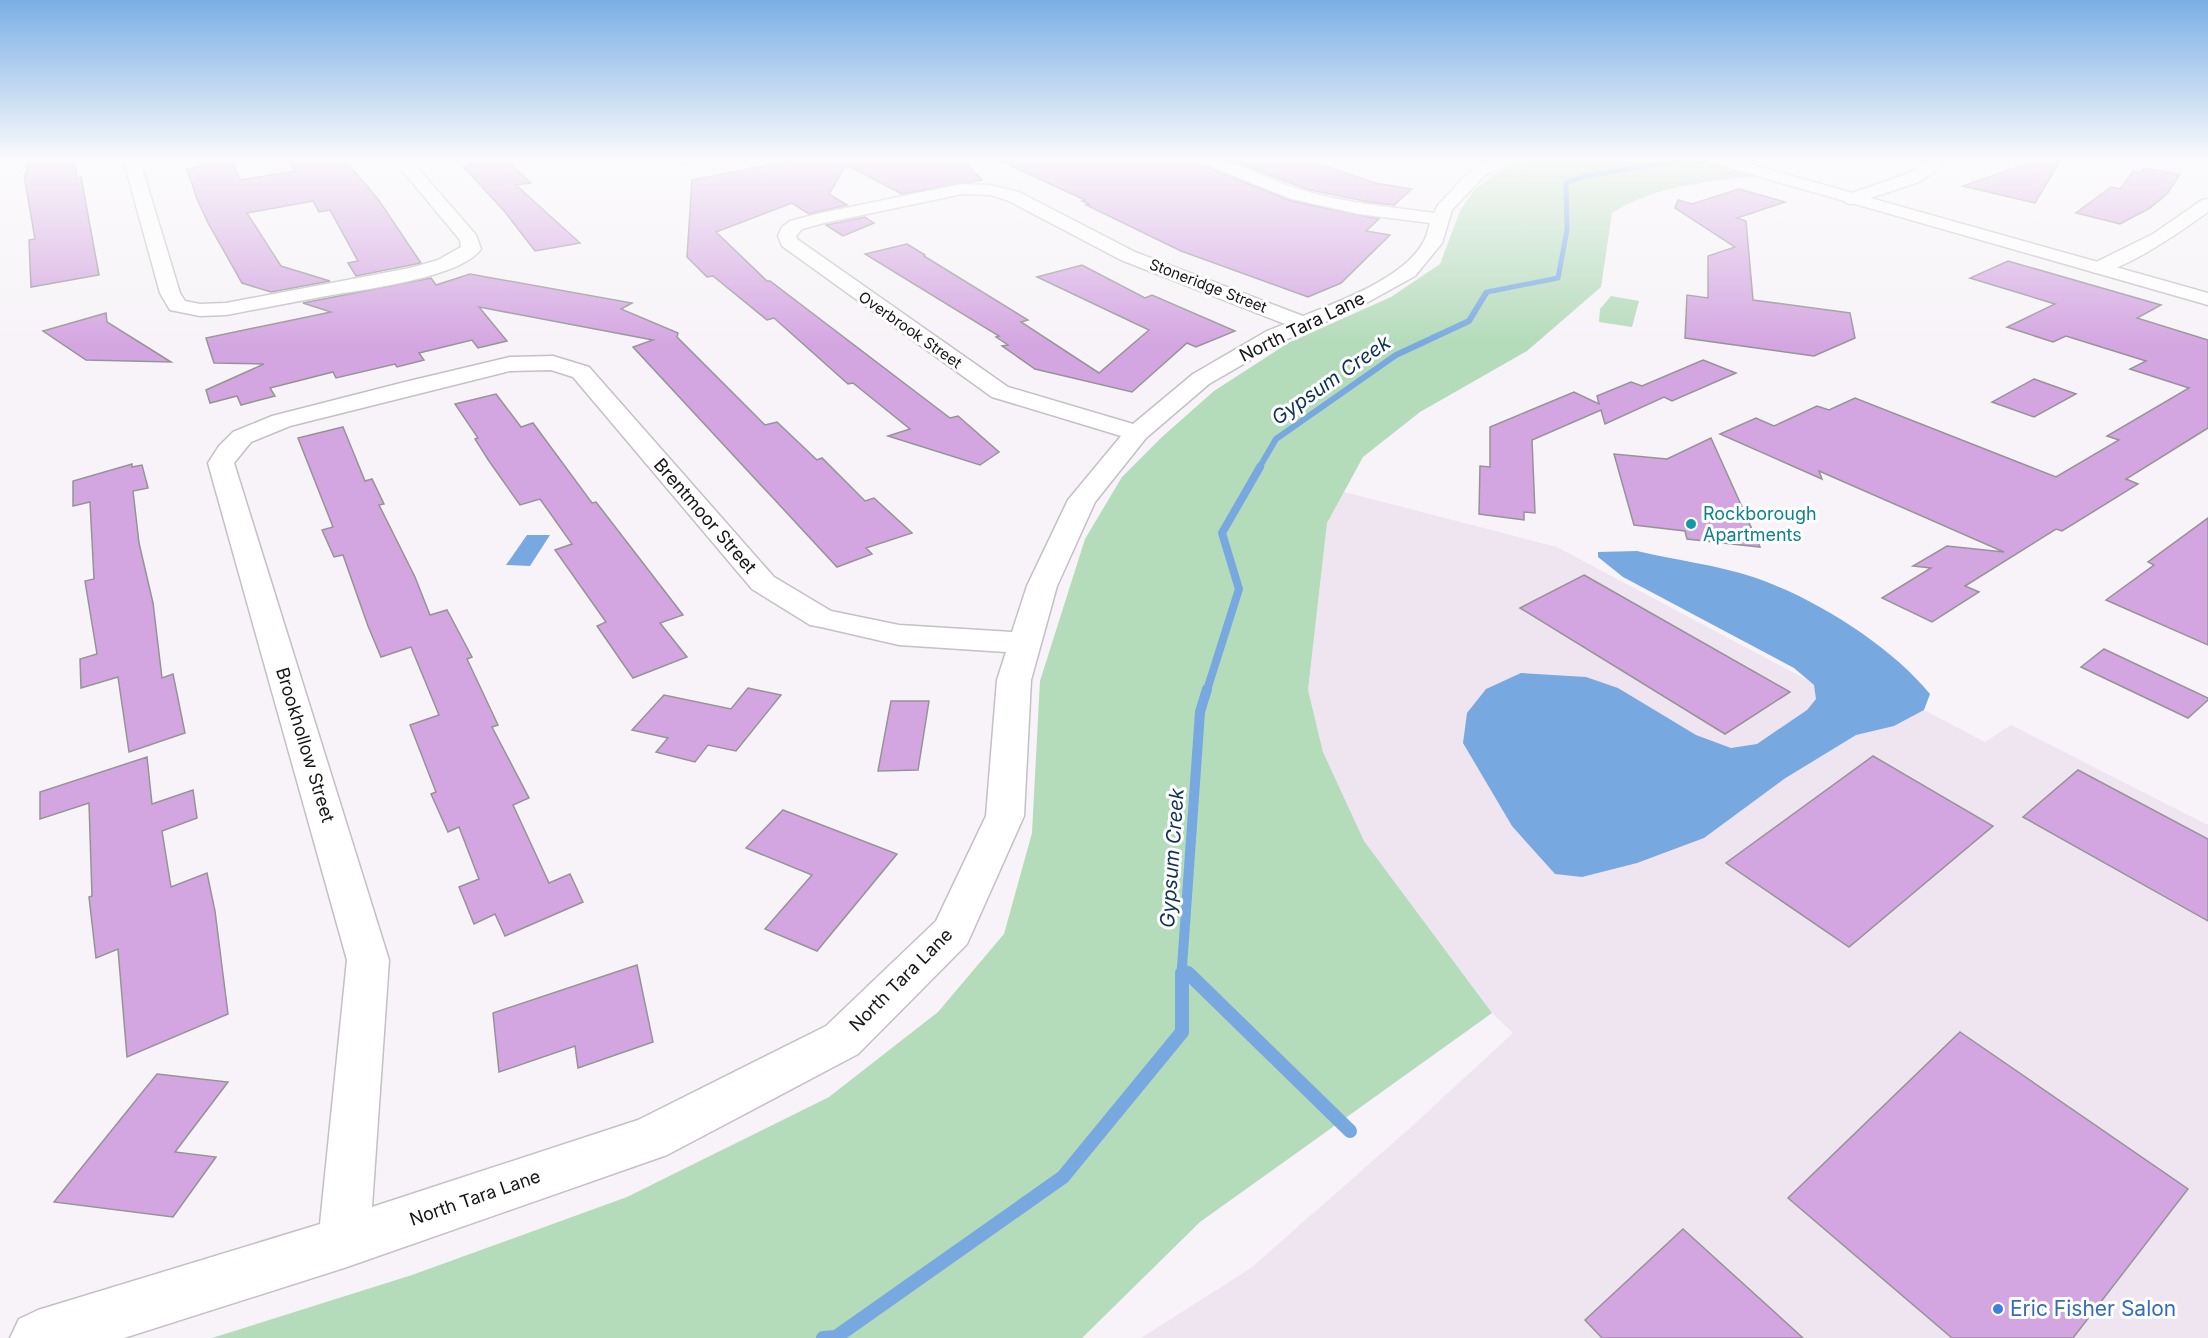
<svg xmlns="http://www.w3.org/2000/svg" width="2208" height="1338" viewBox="0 0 2208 1338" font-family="Inter,sans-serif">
<rect width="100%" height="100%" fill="#f7f3f8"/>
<polygon fill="#eee5f0" points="1344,492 1557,547 1894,726 1924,710 1985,742 2011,725 2208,825 2208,1338 1141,1338 1251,1268 1410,1128 1513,1033 1492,1013 1364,841 1323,752 1308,690 1327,523"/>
<g fill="#b4dbba">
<path d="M1533,158H1691L1753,176C1702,183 1657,185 1612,213L1601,287L1527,351L1420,412L1363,457L1327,523L1308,690L1323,752L1364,841L1492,1013L1200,1222L1082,1338H212L412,1275L627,1197L829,1097L938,1012L1004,934L1032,833L1040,681L1085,539L1122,477L1162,437L1214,391L1288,343L1391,297L1440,264L1460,211L1475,189L1501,170Z"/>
<polygon points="1611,296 1639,301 1632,327 1599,322 1600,309"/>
</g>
<g fill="#78a8e0">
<polygon points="527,535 550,535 530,566 506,565"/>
<path d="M1637,551C1675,560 1717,565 1753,577C1813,597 1890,645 1930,694L1924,710L1894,726L1856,735L1784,779L1704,838L1637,863L1582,877L1555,874L1512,826L1463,743L1467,713L1486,689L1521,673L1586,677L1618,688L1696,735L1731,748L1757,744L1807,710L1816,699L1814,685L1794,668L1623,577L1598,557V552Z"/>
</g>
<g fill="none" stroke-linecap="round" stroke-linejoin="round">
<polyline stroke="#78a8e0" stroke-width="5" points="1486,294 1487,292 1558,278 1567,230 1566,183 1585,176 1682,160"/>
<polyline stroke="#78a8e0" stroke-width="6" points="1259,468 1276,439 1396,355 1469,321 1486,293"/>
<polyline stroke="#78a8e0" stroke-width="8" points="1207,690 1239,589 1222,533 1260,467"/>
<g stroke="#78a8e0" stroke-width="10">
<polyline points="1182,967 1182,975"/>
<polyline points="1190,975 1182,967 1200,712 1207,689"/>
</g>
<g stroke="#78a8e0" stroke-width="14">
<polyline points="1188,973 1350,1131"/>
<polyline points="823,1338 836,1337 1063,1177 1182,1032 1182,973"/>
</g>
</g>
<g fill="#d4a6e1" stroke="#969397" stroke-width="1.5">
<polygon points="27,158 75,158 77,178 81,177 99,275 31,287 29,240 35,239 24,175 26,175"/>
<polygon points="195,158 231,158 240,180 295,171 289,162 312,158 343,158 378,199 421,263 356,276 348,263 358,261 330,210 319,212 313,201 247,213 281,266 330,281 271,292 242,283 208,223 197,199 187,169 199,167"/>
<polygon points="464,158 504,158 531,183 516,185 580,243 535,251 505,212 463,166 471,165"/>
<polygon points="804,158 947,158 948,164 965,162 982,180 902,194 846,165 829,194 847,205 809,214 792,203 716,232 767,281 770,281 950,418 958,416 999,452 980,465 888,436 910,429 853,383 848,384 774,318 767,320 713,276 707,277 687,257 692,180"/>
<polygon points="994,158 1193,158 1196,163 1291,201 1379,219 1366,231 1390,235 1341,283 1308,297 1181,251 1086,205 1089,204 1082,201 1085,200"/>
<polygon points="1218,158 1302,158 1375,183 1412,189 1394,205 1369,202 1306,189 1238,163"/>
<polygon points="2043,158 2062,158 2035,203 1963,186"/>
<polygon points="2145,168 2180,174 2167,194 2150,208 2120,224 2076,213 2111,187 2120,189 2133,171 2141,172"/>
<polygon points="1739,189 1785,202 1737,218 1746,221 1753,300 1850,313 1855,338 1814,356 1685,338 1687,295 1708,298 1708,256 1735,247 1675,208 1678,200 1692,204"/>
<polygon points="865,217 874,223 843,236 826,225"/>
<polygon points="907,244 925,255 924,256 1028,320 1021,322 1099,373 1149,330 1037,277 1082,265 1145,298 1152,295 1235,331 1196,347 1187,343 1132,392 1035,369 1002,346 1008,345 996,337 999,336 865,254"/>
<polygon points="2008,261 2161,305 2137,318 2208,340 2208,428 2126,479 2138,484 2062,531 2056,529 1965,586 1979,592 1932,622 1882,598 1931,568 1913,566 1947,546 2004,552 1819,471 1822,479 1720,434 1756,418 1774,426 1817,406 1829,410 1855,398 2056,477 2119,440 2107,436 2189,388 2130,369 2146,361 2066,336 2053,342 2007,327 2055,304 1970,278"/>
<polygon points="470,274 632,303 621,309 678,333 677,337 765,425 777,422 817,460 822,458 865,501 874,498 912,533 866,548 872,554 837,567 633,347 653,340 479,307 507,341 478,348 472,340 419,353 424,360 397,367 395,364 336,378 333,372 270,388 275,396 241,405 237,396 210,403 206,390 264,364 214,363 206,338 331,312 303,303 431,278 436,285"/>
<polygon points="106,313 107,322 171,362 86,360 43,331"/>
<polygon points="1703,360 1736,373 1672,401 1664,397 1605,424 1601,410 1532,440 1535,513 1524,512 1524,520 1479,514 1480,466 1490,467 1490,427 1574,392 1599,404 1597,396 1631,382 1642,386"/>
<polygon points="2034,379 2076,394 2034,417 1992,402"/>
<polygon points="496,394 521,427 533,423 592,503 596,502 683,615 660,623 687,657 633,678 597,626 606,622 555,550 572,544 540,499 520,505 489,461 475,439 478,438 455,404"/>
<polygon points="343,427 365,481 372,479 384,504 379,505 415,577 430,615 447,610 472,657 467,659 498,725 492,727 529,798 513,805 549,883 570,874 583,902 505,936 495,914 474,924 459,887 479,879 459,827 448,832 431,794 436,792 410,725 439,715 411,647 381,657 368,626 343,555 334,557 322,530 333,527 298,438"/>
<polygon points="1711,438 1760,547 1687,539 1685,531 1634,525 1614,454 1667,459"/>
<polygon points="132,464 132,467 142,465 148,488 133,491 139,543 153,603 162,678 173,674 185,733 129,752 118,677 81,688 80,659 97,654 85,581 94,579 90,502 73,506 73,481"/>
<polygon points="2208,518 2208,645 2106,600 2154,565 2148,562"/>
<polygon points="1584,575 1790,692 1725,734 1520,608"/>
<polygon points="2104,649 2208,698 2208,700 2188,718 2081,667"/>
<polygon points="748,688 781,695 736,751 708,745 695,762 656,752 668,738 632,730 664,695 731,709"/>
<polygon points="891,701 929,701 918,770 878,771"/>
<polygon points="1873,756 1993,826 1849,947 1726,863"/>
<polygon points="147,757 152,804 193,790 197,818 162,831 171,887 207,873 215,911 228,1014 127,1057 118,949 96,958 89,897 92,896 89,803 40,819 40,792"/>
<polygon points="2078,770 2208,839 2208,921 2023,817"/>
<polygon points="783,810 897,854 817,951 765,929 812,875 746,848"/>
<polygon points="637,965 653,1042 578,1068 575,1046 499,1072 493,1013"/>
<polygon points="1960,1032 2188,1189 2073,1338 1952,1338 1788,1198"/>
<polygon points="157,1074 228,1082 175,1152 216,1157 173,1217 54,1202"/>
<polygon points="1683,1229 1803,1338 1602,1338 1585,1320"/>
</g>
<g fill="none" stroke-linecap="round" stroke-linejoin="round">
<defs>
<g id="street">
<path d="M123,158H139L180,293L185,301L200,304L226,303L410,268L438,260L461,247L460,240L392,158H409L476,235L481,249C460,279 357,290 321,297C289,303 257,309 226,315L200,316L170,310L160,293Z"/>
<path d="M673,158H717C709,166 681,166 673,158Z"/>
<path d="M1195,158C1236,157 1267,181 1305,191C1347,203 1391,207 1434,213L1438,205C1464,178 1476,157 1517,158L1515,161L1485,175L1452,210L1442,243L1415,276L1359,307L1283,341L1209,384L1146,438L1095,502L1057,586L1031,680L1024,816L967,944L858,1054L667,1155L344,1268L124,1338H10L19,1319L38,1310L320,1224L347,960L208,463L219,446L233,432L272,416L405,382L510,357L553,356L589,367L774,577L831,611L899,625L1012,632L1027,586L1068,500L1121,436L992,397L782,246L778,236L782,227L790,221L821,213L962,184L990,185L1019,192L1135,252L1303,316C1340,301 1405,278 1424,241C1427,236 1428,229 1430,223L1359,214L1292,199L1197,161ZM962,194L990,195L1007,200L1121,260L1285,324L1267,331L1193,374L1133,424L1008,387L797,239L796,236L802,229L824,223ZM551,370L573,377L752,589L810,625L821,627L899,645L1006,652L997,680L986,816L936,921L826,1026L638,1120L372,1207L389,960L234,463L251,442L290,426L510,371Z"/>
<polygon points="1934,158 1953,158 1919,182 1852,204 1846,203 1843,199 1846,195 1907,174"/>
<path d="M2208,199V212C2187,227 2116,278 2092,272L2089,268L2092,264L2153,234L2202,200Z"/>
</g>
<polygon id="secondary" points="1703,158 1728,158 2208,293 2208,305 1705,161"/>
</defs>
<use href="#street" stroke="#c4c0c5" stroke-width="3"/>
<use href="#secondary" stroke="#c4c0c5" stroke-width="3"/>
<use href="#street" fill="#fff" fill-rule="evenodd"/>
<use href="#secondary" fill="#fff" fill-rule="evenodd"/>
</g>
<linearGradient id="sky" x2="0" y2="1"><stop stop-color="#7bafe5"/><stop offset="0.46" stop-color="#fbfafc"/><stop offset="1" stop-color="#fbfafc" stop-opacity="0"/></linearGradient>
<rect width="2208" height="345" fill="url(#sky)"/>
<circle fill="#0f9aa8" stroke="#fff" stroke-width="2" cx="1691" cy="524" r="6"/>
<circle fill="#3f7fe0" stroke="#fff" stroke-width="2" cx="1998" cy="1309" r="6"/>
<g text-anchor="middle" stroke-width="6" stroke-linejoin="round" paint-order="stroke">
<g font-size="15" fill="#171517" stroke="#fff">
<text transform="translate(1208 286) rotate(21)" y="5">Stoneridge Street</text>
<text transform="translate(910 330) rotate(35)" y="5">Overbrook Street</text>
</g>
<g font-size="18" fill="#171517" stroke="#fff">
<text transform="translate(1302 327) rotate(-26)" y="6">North Tara Lane</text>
<text transform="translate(705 516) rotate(49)" y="6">Brentmoor Street</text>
<text transform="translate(305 745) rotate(73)" y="6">Brookhollow Street</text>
<text transform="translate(901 980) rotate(-45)" y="6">North Tara Lane</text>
<text transform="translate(475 1198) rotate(-19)" y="6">North Tara Lane</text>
</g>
<g font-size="18" fill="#0d838f" stroke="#fff" text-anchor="start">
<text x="1703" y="520">Rockborough<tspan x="1703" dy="21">Apartments</tspan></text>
</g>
<g font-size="20" font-style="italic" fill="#0f3155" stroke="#fff">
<text transform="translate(1331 380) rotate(-35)" y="7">Gypsum Creek</text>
<text transform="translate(1172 858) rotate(-86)" y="7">Gypsum Creek</text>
</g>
<g font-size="21" fill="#366cbe" stroke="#fff" text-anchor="start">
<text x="2010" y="1316">Eric Fisher Salon</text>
</g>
</g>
</svg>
